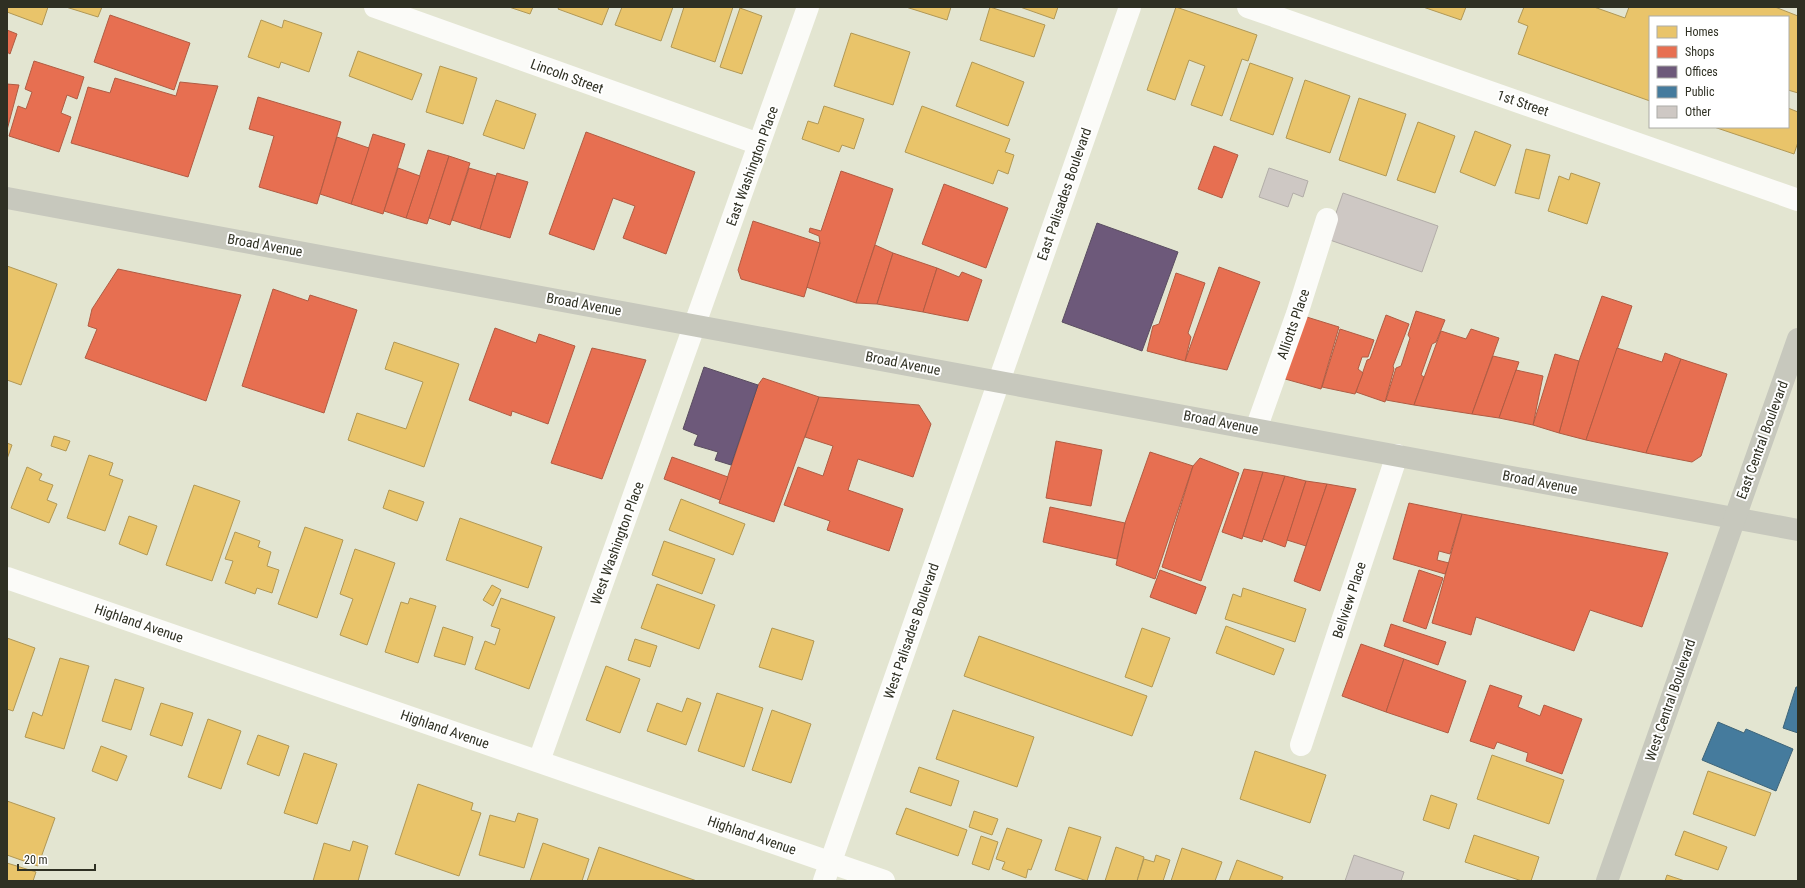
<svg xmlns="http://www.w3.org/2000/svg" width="1805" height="888" viewBox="0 0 1805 888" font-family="'Roboto Condensed',sans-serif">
<rect width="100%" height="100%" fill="#e3e5d1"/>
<g fill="#e9c46a" stroke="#b19855">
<polygon points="7,7 48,7 42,25 7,12"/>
<polygon points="66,7 102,7 98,17"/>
<polygon points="509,7 533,7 530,14"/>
<polygon points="559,7 609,7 602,25 558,9"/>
<polygon points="622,7 673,7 661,41 615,25"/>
<polygon points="684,7 733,7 715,62 671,47"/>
<polygon points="906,7 951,7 947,20"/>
<polygon points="990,7 1045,25 1034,57 980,40"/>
<polygon points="1020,7 1058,7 1054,19"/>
<polygon points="1176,7 1257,35 1248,61 1242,59 1222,116 1191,105 1205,66 1189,60 1175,100 1147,90"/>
<polygon points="1423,7 1466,7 1461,20"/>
<polygon points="1524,7 1594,7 1625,18 1629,7 1775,7 1798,16 1798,93 1788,90 1788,17 1650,17 1650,101 1518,54 1528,26 1518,22"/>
<polygon points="740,8 762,16 742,74 720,67"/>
<polygon points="261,20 282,28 284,20 322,33 309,72 281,62 279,68 248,57"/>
<polygon points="851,33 910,52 893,105 834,86"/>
<polygon points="358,51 422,74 412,100 349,76"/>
<polygon points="972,62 1024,82 1008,126 956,106"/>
<polygon points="1250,63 1293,78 1273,135 1230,120"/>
<polygon points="440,66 477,78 463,124 426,112"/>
<polygon points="1305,80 1350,96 1330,153 1286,138"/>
<polygon points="1359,98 1406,114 1386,176 1339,160"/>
<polygon points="496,100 536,114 524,149 483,135"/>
<polygon points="824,106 864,119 854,149 842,145 839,152 802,139 808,121 818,124"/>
<polygon points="922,106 1010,139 1005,152 1014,155 1008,174 998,170 993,184 905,152"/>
<polygon points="1788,108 1798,112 1798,142 1794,154 1714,127 1788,127"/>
<polygon points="1418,122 1455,136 1435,193 1397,180"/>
<polygon points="1475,131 1511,145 1495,186 1460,172"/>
<polygon points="1526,149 1550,155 1539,199 1515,193"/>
<polygon points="1571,173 1600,183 1587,224 1548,211 1559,176 1569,180"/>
<polygon points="7,266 57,284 21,385 7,380"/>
<polygon points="394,342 459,364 424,467 348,440 357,413 406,429 423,382 385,369"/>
<polygon points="54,436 70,441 66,451 51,446"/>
<polygon points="7,443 12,445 7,459"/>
<polygon points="89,455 113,463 109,475 123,480 105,531 67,518"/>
<polygon points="27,467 42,474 39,480 53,485 47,500 57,504 49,523 11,508"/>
<polygon points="194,485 240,501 212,581 166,565"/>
<polygon points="389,490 424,502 417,521 383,508"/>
<polygon points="681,499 745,524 733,555 669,530"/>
<polygon points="129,516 157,526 147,555 119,544"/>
<polygon points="460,518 542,547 528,588 446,560"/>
<polygon points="305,527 343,540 317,618 278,604"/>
<polygon points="235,532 260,541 258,547 271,552 267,566 279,570 272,593 257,588 255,594 225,583 233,561 225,559"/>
<polygon points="664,541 715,559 702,594 652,575"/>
<polygon points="355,549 395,563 367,645 340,635 353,599 340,594"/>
<polygon points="657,584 715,605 699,649 641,628"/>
<polygon points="492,585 501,590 493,606 483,600"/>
<polygon points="1243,588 1306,609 1295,642 1225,619 1233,594 1241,597"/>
<polygon points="410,598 436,606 418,663 385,652 401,602 408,604"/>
<polygon points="501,598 555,617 529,689 475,669 485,641 495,645 500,629 491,626"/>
<polygon points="1226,626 1284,649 1274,675 1216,653"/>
<polygon points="443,627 473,637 465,665 434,656"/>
<polygon points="772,628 814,641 802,680 759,667"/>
<polygon points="1142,628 1170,638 1152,687 1125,677"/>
<polygon points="979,636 1147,696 1132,736 964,676"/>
<polygon points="7,638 35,648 13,711 7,709"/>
<polygon points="635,639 657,646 650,667 628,660"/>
<polygon points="60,658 89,666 64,749 25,737 33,712 42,716"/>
<polygon points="606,666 640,679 620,733 586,720"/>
<polygon points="115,679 144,688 131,730 102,721"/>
<polygon points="717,693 763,708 744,767 698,751"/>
<polygon points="687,698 701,703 686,745 647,731 657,703 682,712"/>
<polygon points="161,703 193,713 182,746 150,735"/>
<polygon points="772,710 811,724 791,783 752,770"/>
<polygon points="953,710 1034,737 1017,787 936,759"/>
<polygon points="208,719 241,731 221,789 188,777"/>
<polygon points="258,735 289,746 279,776 247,764"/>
<polygon points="101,746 127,756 117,781 92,771"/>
<polygon points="1255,751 1326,775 1310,823 1240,799"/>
<polygon points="304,753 337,764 317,824 284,813"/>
<polygon points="1492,755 1564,780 1549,824 1477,799"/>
<polygon points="919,767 959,781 951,806 910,792"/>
<polygon points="1708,771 1771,793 1755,836 1693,814"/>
<polygon points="418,784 473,803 471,810 481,813 459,876 395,854"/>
<polygon points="1431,795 1457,804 1449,829 1423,820"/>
<polygon points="7,801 55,818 38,866 7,855"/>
<polygon points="906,808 967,830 958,856 896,834"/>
<polygon points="974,811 998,819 992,835 969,827"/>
<polygon points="518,813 538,819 524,868 479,855 490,815 515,822"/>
<polygon points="1069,827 1101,837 1087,881 1055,870"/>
<polygon points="1007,828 1042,840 1031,870 1028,869 1026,878 1002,869 1005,862 996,859"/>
<polygon points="1684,831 1727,847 1718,870 1675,855"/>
<polygon points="1474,835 1539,857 1531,881 1522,881 1465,862"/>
<polygon points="981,836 998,842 989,870 972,864"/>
<polygon points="353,841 368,846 358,881 313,881 324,843 350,851"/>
<polygon points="543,843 589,859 582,881 530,881"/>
<polygon points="599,847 697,881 587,881"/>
<polygon points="1116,847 1144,857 1137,881 1105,881"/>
<polygon points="1182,848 1222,862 1215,881 1171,881"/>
<polygon points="1156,855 1170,860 1163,881 1137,881 1144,859 1154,862"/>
<polygon points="1237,860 1283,877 1281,881 1229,881"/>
<polygon points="7,863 36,872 33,881 7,881"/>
<polygon points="1667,875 1685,881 1665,881"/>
</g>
<g fill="#e76f51" stroke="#b05c43">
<polygon points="110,15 190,43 174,90 94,62"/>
<polygon points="7,30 17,34 10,54 7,52"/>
<polygon points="34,61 84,77 77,99 67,95 61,113 71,117 59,152 9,136 18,106 26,109 32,92 25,89"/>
<polygon points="115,78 176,96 180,82 218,86 188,177 71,143 88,87 110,93"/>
<polygon points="7,84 19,85 7,130"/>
<polygon points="258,97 341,122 317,204 259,187 274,136 249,129"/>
<polygon points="586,132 695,172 666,254 623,238 635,206 613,198 594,250 549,234"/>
<polygon points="373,134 405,144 383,214 351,204"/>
<polygon points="337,137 369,148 351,204 320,194"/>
<polygon points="1214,146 1238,155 1222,198 1198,189"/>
<polygon points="428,150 449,156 427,224 406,218"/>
<polygon points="449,156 470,163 450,225 429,218"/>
<polygon points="398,168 420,176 406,218 384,211"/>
<polygon points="469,168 496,176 480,229 452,220"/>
<polygon points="841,171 893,189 856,303 806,287 820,243 819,236 809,232 810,228 821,231"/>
<polygon points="497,173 528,182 510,238 480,229"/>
<polygon points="944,184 1008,208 986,268 922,244"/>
<polygon points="753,221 820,243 804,297 741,279 738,270"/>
<polygon points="875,245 893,253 877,304 856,303"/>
<polygon points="893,253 937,268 923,312 877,304"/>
<polygon points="1219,267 1260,282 1227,370 1185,361"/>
<polygon points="937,268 959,277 962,272 982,280 968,321 923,312"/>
<polygon points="118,269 241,295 206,401 85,358 97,329 88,326 92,309"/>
<polygon points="1176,273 1205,283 1188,333 1191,337 1185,361 1147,351 1153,326 1159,324"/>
<polygon points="273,289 308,301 310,295 357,310 324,413 242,386"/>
<polygon points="1602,296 1632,306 1586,440 1559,433 1579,361"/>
<polygon points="1416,311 1445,320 1436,342 1432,344 1421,375 1424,377 1414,405 1386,400 1396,368 1401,366 1410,338 1408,335"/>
<polygon points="1297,314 1339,327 1321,389 1278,377"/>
<polygon points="1386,315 1409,324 1393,366 1394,369 1385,402 1356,392 1367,360 1370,359"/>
<polygon points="495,328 536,343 539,334 575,346 548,424 512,411 511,416 469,400"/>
<polygon points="1340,329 1374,340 1368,357 1362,357 1358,369 1363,373 1355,394 1322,387"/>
<polygon points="1471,329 1499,338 1472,414 1414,405 1441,331 1466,339"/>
<polygon points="592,348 646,360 602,479 551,463"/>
<polygon points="1617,348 1662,362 1665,353 1681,359 1646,453 1586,440"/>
<polygon points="1555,354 1579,361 1559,433 1533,425"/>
<polygon points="1493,356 1519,362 1499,418 1472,414"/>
<polygon points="1681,359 1727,374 1701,456 1692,462 1646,453"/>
<polygon points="1516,370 1543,376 1533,425 1499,418"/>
<polygon points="763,378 819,397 774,522 719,503 758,385"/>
<polygon points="819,397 919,405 931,424 913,477 858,459 848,490 903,509 889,551 827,530 830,521 784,505 798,467 823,476 833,446 805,437"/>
<polygon points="1056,441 1102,450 1091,506 1046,498"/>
<polygon points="1150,452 1193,466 1155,579 1116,565 1125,523"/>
<polygon points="672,457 728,477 720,500 664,479"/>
<polygon points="1200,458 1239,473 1201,581 1162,567 1193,466"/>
<polygon points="1244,469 1263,472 1242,539 1222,532"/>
<polygon points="1263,472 1285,476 1262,542 1243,536"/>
<polygon points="1285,476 1306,481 1285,547 1263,539"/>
<polygon points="1306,481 1327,484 1306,546 1287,540"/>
<polygon points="1327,484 1356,489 1320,591 1294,581"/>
<polygon points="1409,503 1462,514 1450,554 1439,551 1437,560 1449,563 1445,574 1393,559"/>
<polygon points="1050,507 1125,523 1117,559 1043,542"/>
<polygon points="1462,514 1668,553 1642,627 1590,610 1574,651 1476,617 1471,635 1432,623"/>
<polygon points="1160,570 1206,587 1196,614 1150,597"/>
<polygon points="1419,570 1443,578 1426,629 1403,621"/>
<polygon points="1391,624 1446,642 1438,665 1384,646"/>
<polygon points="1361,644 1404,659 1386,712 1342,696"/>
<polygon points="1404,659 1466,681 1448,733 1386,712"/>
<polygon points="1490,685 1522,696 1518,707 1540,716 1544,705 1582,719 1562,774 1526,761 1528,753 1497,742 1494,749 1470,741"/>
</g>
<g fill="#6d597a" stroke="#5a4d60">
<polygon points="1097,223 1178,252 1142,351 1062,322"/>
<polygon points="704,367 758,385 731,465 715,460 718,452 694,445 698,435 683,429"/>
</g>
<g fill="#457b9d" stroke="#3e6478">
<polygon points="1796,687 1798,687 1798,733 1783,728"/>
<polygon points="1718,722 1744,733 1746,729 1793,749 1776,791 1702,760"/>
</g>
<g fill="#cec8c4" stroke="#b2ada8">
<polygon points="1269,168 1308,181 1303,197 1293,193 1288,207 1259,197"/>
<polygon points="1343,193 1438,226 1422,272 1327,239"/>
<polygon points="1354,855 1404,872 1401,881 1345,881"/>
</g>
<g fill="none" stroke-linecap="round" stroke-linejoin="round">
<g stroke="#fbfbf8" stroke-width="22">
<polyline points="375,7 759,144"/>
<polyline points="1248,7 1798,200"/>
<polyline points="1256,429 1297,314 1327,219"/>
<polyline points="7,578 884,881"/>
<polyline points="1301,745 1397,455"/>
<polyline points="539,761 808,7"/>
<polyline points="824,881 1130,7"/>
</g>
<g stroke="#c7c8bd" stroke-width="22">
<polyline points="7,198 1798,530"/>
<polyline points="1607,881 1798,339"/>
</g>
</g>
<g text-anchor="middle" stroke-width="4" stroke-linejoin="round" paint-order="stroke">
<g font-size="14" fill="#2f3023" stroke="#fff">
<text transform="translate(567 76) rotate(20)" y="5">Lincoln Street</text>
<text transform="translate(1523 103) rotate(19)" y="5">1st Street</text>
<text transform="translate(752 166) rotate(-70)" y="5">East Washington Place</text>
<text transform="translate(1064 194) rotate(-71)" y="5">East Palisades Boulevard</text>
<text transform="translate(265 245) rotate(10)" y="5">Broad Avenue</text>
<text transform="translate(584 304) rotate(10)" y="5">Broad Avenue</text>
<text transform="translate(1293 324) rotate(-71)" y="5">Alliotts Place</text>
<text transform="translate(903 363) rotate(11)" y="5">Broad Avenue</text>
<text transform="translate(1221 422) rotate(11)" y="5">Broad Avenue</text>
<text transform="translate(1762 440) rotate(-70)" y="5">East Central Boulevard</text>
<text transform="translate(1540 482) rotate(11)" y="5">Broad Avenue</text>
<text transform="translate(617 543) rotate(-70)" y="5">West Washington Place</text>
<text transform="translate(1349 600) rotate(-72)" y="5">Bellview Place</text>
<text transform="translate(139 623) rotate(19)" y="5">Highland Avenue</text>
<text transform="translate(911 631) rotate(-71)" y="5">West Palisades Boulevard</text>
<text transform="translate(1670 700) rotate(-71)" y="5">West Central Boulevard</text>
<text transform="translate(445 729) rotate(19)" y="5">Highland Avenue</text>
<text transform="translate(752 835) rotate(19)" y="5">Highland Avenue</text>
</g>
</g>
<rect width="1805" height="888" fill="none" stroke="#2f3023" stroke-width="16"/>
<rect x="1649" y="16" width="140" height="112" fill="#ffffff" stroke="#acaca7"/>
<rect x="1657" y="26" width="20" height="12" fill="#e9c46a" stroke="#acaca7"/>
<text x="1685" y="36" font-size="12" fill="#2f3023">Homes</text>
<rect x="1657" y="46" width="20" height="12" fill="#e76f51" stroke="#acaca7"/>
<text x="1685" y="56" font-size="12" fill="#2f3023">Shops</text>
<rect x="1657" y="66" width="20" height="12" fill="#6d597a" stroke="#acaca7"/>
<text x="1685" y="76" font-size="12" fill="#2f3023">Offices</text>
<rect x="1657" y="86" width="20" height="12" fill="#457b9d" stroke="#acaca7"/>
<text x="1685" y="96" font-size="12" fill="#2f3023">Public</text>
<rect x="1657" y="106" width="20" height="12" fill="#cec8c4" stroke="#acaca7"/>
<text x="1685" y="116" font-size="12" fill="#2f3023">Other</text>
<path d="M18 864v6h77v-6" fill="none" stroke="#2f3023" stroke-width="2"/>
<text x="24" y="864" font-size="12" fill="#2f3023" stroke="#ffffff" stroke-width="3" paint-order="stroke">20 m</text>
</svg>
